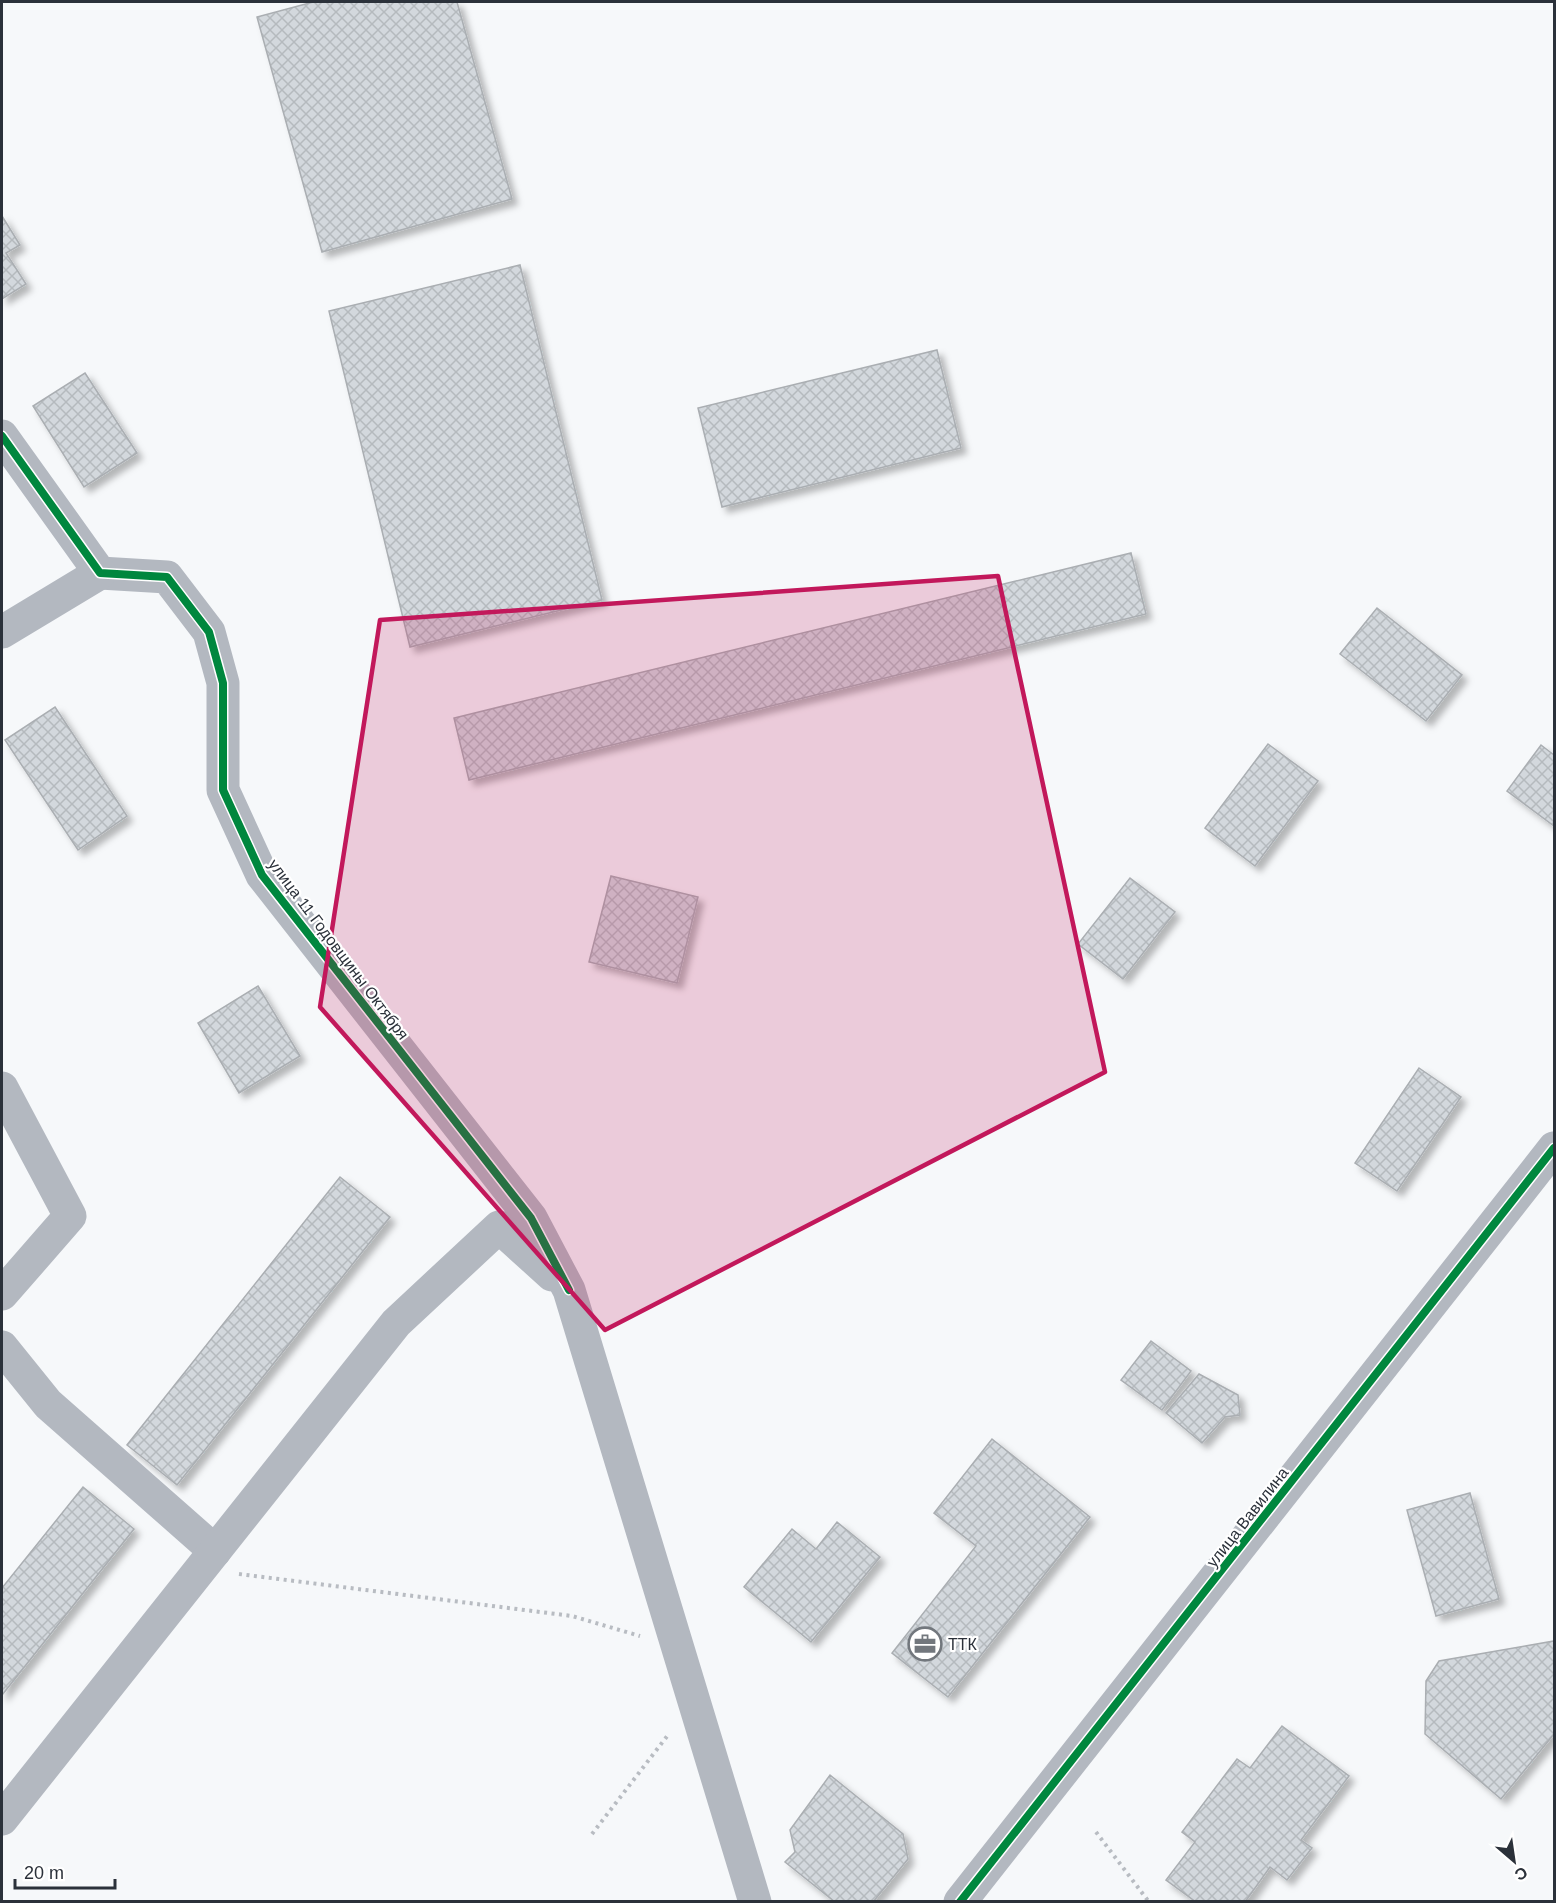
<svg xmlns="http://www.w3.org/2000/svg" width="1556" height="1903" viewBox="0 0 1556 1903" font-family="Helvetica,sans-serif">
<defs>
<pattern id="building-cross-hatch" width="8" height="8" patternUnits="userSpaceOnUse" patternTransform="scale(1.5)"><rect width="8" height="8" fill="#d3d8dd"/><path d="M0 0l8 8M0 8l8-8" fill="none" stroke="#b5babe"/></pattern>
<filter id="shadow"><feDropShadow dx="5.5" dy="5.5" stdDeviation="3" flood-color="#0004"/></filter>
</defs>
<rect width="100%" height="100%" fill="#f6f8fa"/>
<g fill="url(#building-cross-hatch)" stroke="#aaaeb2" stroke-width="1.5" filter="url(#shadow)">
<polygon points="313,2 457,2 512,199 322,252 257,17"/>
<polygon points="2,216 20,245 6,253 26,284 2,299"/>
<polygon points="520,265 602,600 410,647 329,311"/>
<polygon points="937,350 961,448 722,507 698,408"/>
<polygon points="85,373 137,453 84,487 33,406"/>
<polygon points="1131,553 1146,614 469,780 454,718"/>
<polygon points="1377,608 1462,675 1426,721 1340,654"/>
<polygon points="55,707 127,816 78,850 5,740"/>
<polygon points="1268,744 1318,781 1255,866 1205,828"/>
<polygon points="1541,745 1554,755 1554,826 1507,791"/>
<polygon points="611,876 698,897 677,983 589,962"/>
<polygon points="1130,878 1175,912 1123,979 1078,944"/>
<polygon points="258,986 300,1056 239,1093 198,1023"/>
<polygon points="1419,1068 1461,1097 1397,1191 1355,1163"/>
<polygon points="340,1177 390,1217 177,1485 127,1445"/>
<polygon points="1151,1341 1191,1371 1162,1410 1121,1380"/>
<polygon points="1199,1374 1238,1395 1240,1415 1225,1417 1202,1443 1166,1413"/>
<polygon points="992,1439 1090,1517 948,1697 892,1653 976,1546 934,1513"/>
<polygon points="83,1487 134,1529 2,1695 2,1588"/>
<polygon points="1470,1493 1499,1599 1436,1616 1407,1510"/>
<polygon points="837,1522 880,1557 811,1642 744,1587 792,1529 816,1549"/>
<polygon points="1554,1641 1554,1734 1501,1799 1425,1734 1426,1681 1439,1661"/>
<polygon points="1282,1726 1349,1776 1301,1840 1312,1848 1287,1880 1270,1867 1245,1902 1196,1902 1166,1880 1195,1842 1182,1832 1237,1759 1250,1768"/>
<polygon points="830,1775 903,1834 908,1859 873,1902 835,1902 785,1862 795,1852 790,1830"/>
</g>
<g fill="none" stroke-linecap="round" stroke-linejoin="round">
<g stroke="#b8bcc2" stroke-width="4" stroke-dasharray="3 4.5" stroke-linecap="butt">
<polyline points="239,1574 572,1616 640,1636"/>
<polyline points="1096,1832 1149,1902"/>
<polyline points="592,1834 668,1735"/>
</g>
<g stroke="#b3b8c0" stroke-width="33">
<polyline points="2,436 100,573 167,577 209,632 223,683 223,790 262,875 531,1218 569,1290 755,1902"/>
<polyline points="2,632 100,573"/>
<polyline points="2,1088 70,1216 2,1294"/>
<polyline points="2,1347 48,1404 215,1551"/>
<polyline points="2,1819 396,1323 499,1227 552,1275"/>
<polyline points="960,1902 1554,1148"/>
</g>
<defs>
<g id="cycleway">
<polyline points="2,436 100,573 167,577 209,632 223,683 223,790 262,875 531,1218 569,1290"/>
<polyline points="960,1902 1554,1148"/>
</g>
</defs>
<use href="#cycleway" stroke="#fff" stroke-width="11"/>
<use href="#cycleway" stroke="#00873e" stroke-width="8"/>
</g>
<path fill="#c2185b" fill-opacity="0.2" stroke="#c2185b" stroke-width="4.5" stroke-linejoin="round" d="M998,576L1105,1072L605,1330L320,1007L380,620Z"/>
<defs>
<symbol id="office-ring" viewBox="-11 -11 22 22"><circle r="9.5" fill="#fff" stroke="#72777d" stroke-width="1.5"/><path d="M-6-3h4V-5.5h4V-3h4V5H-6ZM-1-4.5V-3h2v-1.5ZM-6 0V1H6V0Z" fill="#72777d"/></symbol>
</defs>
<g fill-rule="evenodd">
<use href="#office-ring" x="906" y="1625" width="38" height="38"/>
</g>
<g text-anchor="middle" stroke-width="4.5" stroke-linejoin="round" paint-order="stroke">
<g font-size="16" fill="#2b313a" stroke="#fff">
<text transform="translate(339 949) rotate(53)" y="6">улица 11 Годовщины Октября</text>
<text transform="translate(1247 1517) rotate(-52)" y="6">улица Вавилина</text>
</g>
<g font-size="16" fill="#2b313a" stroke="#fff" text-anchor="start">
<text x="948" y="1650">ТТК</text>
</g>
</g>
<rect width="1556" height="1903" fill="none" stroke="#2b313a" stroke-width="6"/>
<g transform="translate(1514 1861) rotate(151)" stroke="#ffffff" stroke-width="4.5" paint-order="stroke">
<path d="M0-4.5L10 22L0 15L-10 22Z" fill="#2b313a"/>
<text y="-9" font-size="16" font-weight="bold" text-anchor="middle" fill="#2b313a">С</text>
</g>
<path d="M15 1879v9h100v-9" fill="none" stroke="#2b313a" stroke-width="3"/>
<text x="24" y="1879" font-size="18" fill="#2b313a" stroke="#ffffff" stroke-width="4.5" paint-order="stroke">20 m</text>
</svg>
